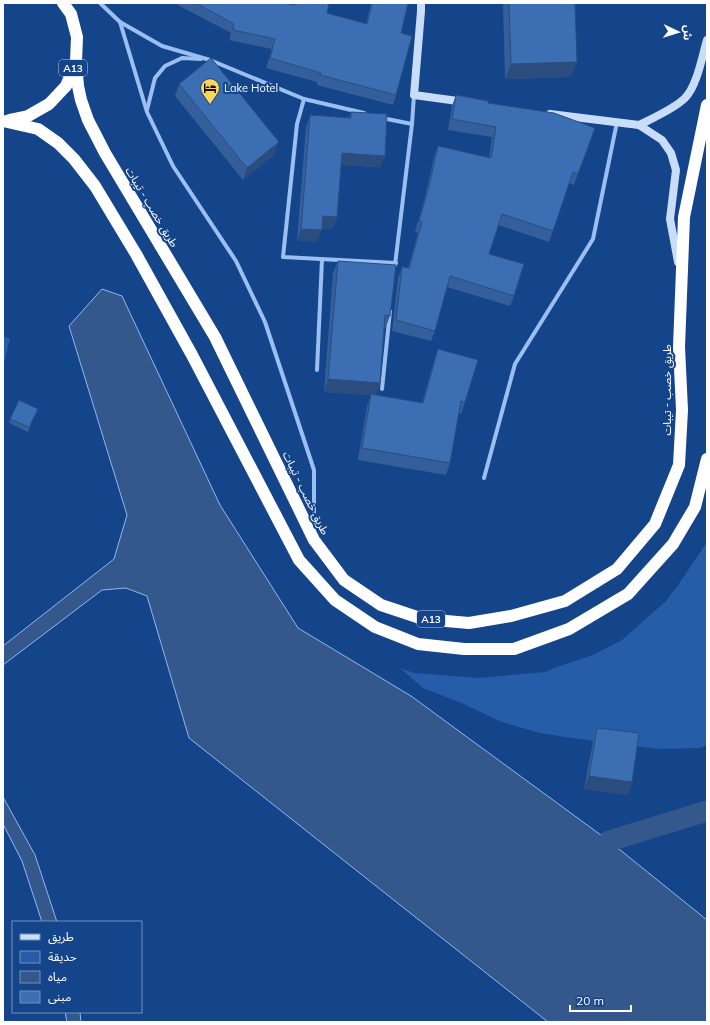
<svg xmlns="http://www.w3.org/2000/svg" width="710" height="1025" viewBox="0 0 710 1025" font-family="Mulish,'Noto Sans Arabic',sans-serif">
<rect width="100%" height="100%" fill="#14448a"/>
<g fill="#265da9">
<polygon points="3,336 10,339 3,367"/>
<polygon points="707,542 707,745 700,748 658,749 572,738 540,733 499,721 464,704 423,688 400,668 414,673 479,678 545,672 551,670 551,669 593,655 622,640 665,602 676,588"/>
</g>
<g fill="#34588c" stroke="#8db9f3">
<polygon points="102,289 122,296 220,505 298,628 411,696 609,841 707,920 707,1022 548,1022 189,738 147,596 126,588 102,590 3,665 3,646 114,559 127,515 69,326"/>
<polygon points="3,797 35,855 57,922 42,922 22,861 3,824"/>
<polygon points="65,1012 80,1012 81,1022 67,1022"/>
</g>
<g fill="none" stroke-linecap="round" stroke-linejoin="round">
<polyline stroke="#34588c" stroke-width="21" points="609,841 707,811"/>
<g stroke="#9bbff0" stroke-width="4">
<polyline points="100,3 120,22 162,46 210,60 304,99 364,113"/>
<polyline points="120,22 147,112 173,166 236,261 265,322 314,470 314,530"/>
<polyline points="304,99 297,124 283,257 396,263"/>
<polyline points="147,110 155,78 165,66 182,58 201,59"/>
<polyline points="382,118 412,124 414,95"/>
<polyline points="395,265 412,124"/>
<polyline points="317,370 322,259"/>
<polyline points="382,389 390,311"/>
<polyline points="484,478 515,364 593,239 617,122"/>
</g>
<g stroke="#c9ddfb" stroke-width="8">
<polyline points="421,3 421,11 414,95 465,102"/>
<polyline points="550,114 639,125 662,140 671,153 676,170 670,219 678,262"/>
<path d="M639,125C653,118 674,109 685,98C697,86 702,57 707,40"/>
</g>
<g stroke="#fff" stroke-width="12">
<polyline points="76,62 78,86 81,100 88,120 105,153 215,337 314,540 344,580 381,605 423,619 469,623 511,616 565,601 617,569 655,524 679,465 682,410 679,347 684,217 707,105"/>
<polyline points="9,120 28,116 49,104 66,86 76,62 77,37 71,14 63,3"/>
<polyline points="3,121 38,129 58,143 74,159 95,186 136,254 192,355 299,560 335,600 375,627 418,644 464,649 514,649 569,629 628,594 673,544 695,507 707,459"/>
</g>
</g>
<g fill="#345f9b">
<polygon points="174,3 285,3 293,5 294,3 329,3 327,13 366,24 371,3 408,3 401,33 396,95 393,105 317,85 317,82 266,68 272,49 229,40 231,33"/>
<polygon points="503,3 575,3 571,77 505,79"/>
<polygon points="179,84 274,155 243,180 175,96"/>
<polygon points="456,95 595,128 574,185 569,183 549,242 498,225 489,254 514,296 510,306 447,287 435,331 431,341 392,331 398,278 402,267 408,268 418,233 415,232 425,197 434,157 438,146 489,158 492,137 448,130 452,106"/>
<polygon points="351,112 385,156 380,167 341,165 337,217 332,229 322,228 317,242 297,240 306,127 310,115 349,118"/>
<polygon points="338,261 390,316 385,329 384,328 376,395 422,403 434,361 438,349 465,402 461,414 459,413 450,463 446,475 358,460 367,406 371,395 324,392 333,273"/>
<polygon points="36,413 28,432 9,423 10,419"/>
<polygon points="597,728 632,782 628,795 584,789 593,741"/>
</g>
<g fill="#2a4d7e">
<polygon points="577,62 571,77 505,79 511,64"/>
<polygon points="279,142 274,155 243,180 247,168"/>
<polygon points="342,153 385,156 380,167 338,165"/>
<polygon points="323,216 337,217 332,229 319,228"/>
<polygon points="301,229 322,230 317,242 297,240"/>
<polygon points="328,379 380,383 375,396 324,392"/>
<polygon points="589,776 632,782 628,795 584,789"/>
</g>
<g fill="#3c6eb4" stroke="#2a4d7e">
<polygon points="196,3 285,3 295,5 295,3 329,3 327,13 367,24 372,3 408,3 401,33 412,36 396,95 320,75 321,73 270,58 275,39 233,30 234,24"/>
<polygon points="509,3 575,3 577,62 511,64"/>
<polygon points="211,58 279,142 247,168 179,84"/>
<polygon points="456,95 488,101 488,103 554,113 595,128 578,174 573,172 553,231 502,214 489,254 524,264 514,296 450,276 435,331 396,320 402,267 409,268 422,222 419,221 429,186 438,146 491,158 496,127 452,119"/>
<polygon points="351,112 387,114 385,156 342,153 337,217 323,216 322,230 301,229 310,115 351,118"/>
<polygon points="338,261 396,265 390,316 385,315 380,383 328,379"/>
<polygon points="438,349 478,360 465,402 461,401 450,463 362,448 371,394 423,403"/>
<polygon points="19,400 38,409 29,427 10,419"/>
<polygon points="597,728 639,733 632,782 589,776"/>
</g>
<defs>
<symbol id="hotel-pin" viewBox="-11 -11 22 30"><path d="M0 17L-7.5 6A9.5 9.5 0 1 1 7.5 6Z" fill="#ffd45a" stroke="#14448a"/><path d="M-6-4.5h1.5V1H6V5H4.5V3h-9V5H-6ZM-4 0a1.8 1.8 0 1 1 3.6 0ZM.5 0V-2.5h3Q6-2.5 6 0Z" fill="#111"/></symbol>
</defs>
<g fill-rule="evenodd">
<use href="#hotel-pin" x="199" y="77" width="22" height="30"/>
</g>
<g text-anchor="middle" stroke-width="4" stroke-linejoin="round" paint-order="stroke">
<g fill="#14448a" stroke="#b8c7dc" stroke-width="1">
<rect x="59" y="60" width="28" height="16" rx="3"/>
<rect x="417" y="611" width="28" height="16" rx="3"/>
</g>
<g font-size="10" font-weight="bold" fill="#fff">
<text x="73" y="72">A13</text>
<text x="431" y="623">A13</text>
</g>
<g font-size="11" fill="#fff" stroke="#14448a" text-anchor="start">
<text x="224" y="92">Lake Hotel</text>
</g>
<g font-size="11" fill="#fff" stroke="#14448a">
<text transform="translate(152 207) rotate(59)" y="4">طريق خصب - تيبات</text>
<text transform="translate(667 390) rotate(-90)" y="4">طريق خصب - تيبات</text>
<text transform="translate(306 493) rotate(64)" y="4">طريق خصب - تيبات</text>
</g>
</g>
<rect width="710" height="1025" fill="none" stroke="#ffffff" stroke-width="8"/>
<rect x="12" y="921" width="130" height="92" fill="#14448a" stroke="#728fb9"/>
<rect x="20" y="934" width="20" height="6" fill="#c9ddfb" stroke="#728fb9"/>
<text x="48" y="941" font-size="12" fill="#ffffff">طريق</text>
<rect x="20" y="951" width="20" height="12" fill="#265da9" stroke="#728fb9"/>
<text x="48" y="961" font-size="12" fill="#ffffff">حديقة</text>
<rect x="20" y="971" width="20" height="12" fill="#34588c" stroke="#728fb9"/>
<text x="48" y="981" font-size="12" fill="#ffffff">مياه</text>
<rect x="20" y="991" width="20" height="12" fill="#3c6eb4" stroke="#728fb9"/>
<text x="48" y="1001" font-size="12" fill="#ffffff">مبنى</text>
<g transform="translate(678 32) rotate(94)" stroke="#14448a" stroke-width="3" paint-order="stroke">
<path d="M0-3L7 15L0 10L-7 15Z" fill="#ffffff"/>
<text y="-6" font-size="11" font-weight="bold" text-anchor="middle" fill="#ffffff">ش</text>
</g>
<path d="M570 1005v6h61v-6" fill="none" stroke="#ffffff" stroke-width="2"/>
<text x="576" y="1005" font-size="12" fill="#ffffff" stroke="#14448a" stroke-width="3" paint-order="stroke">20 m</text>
</svg>
